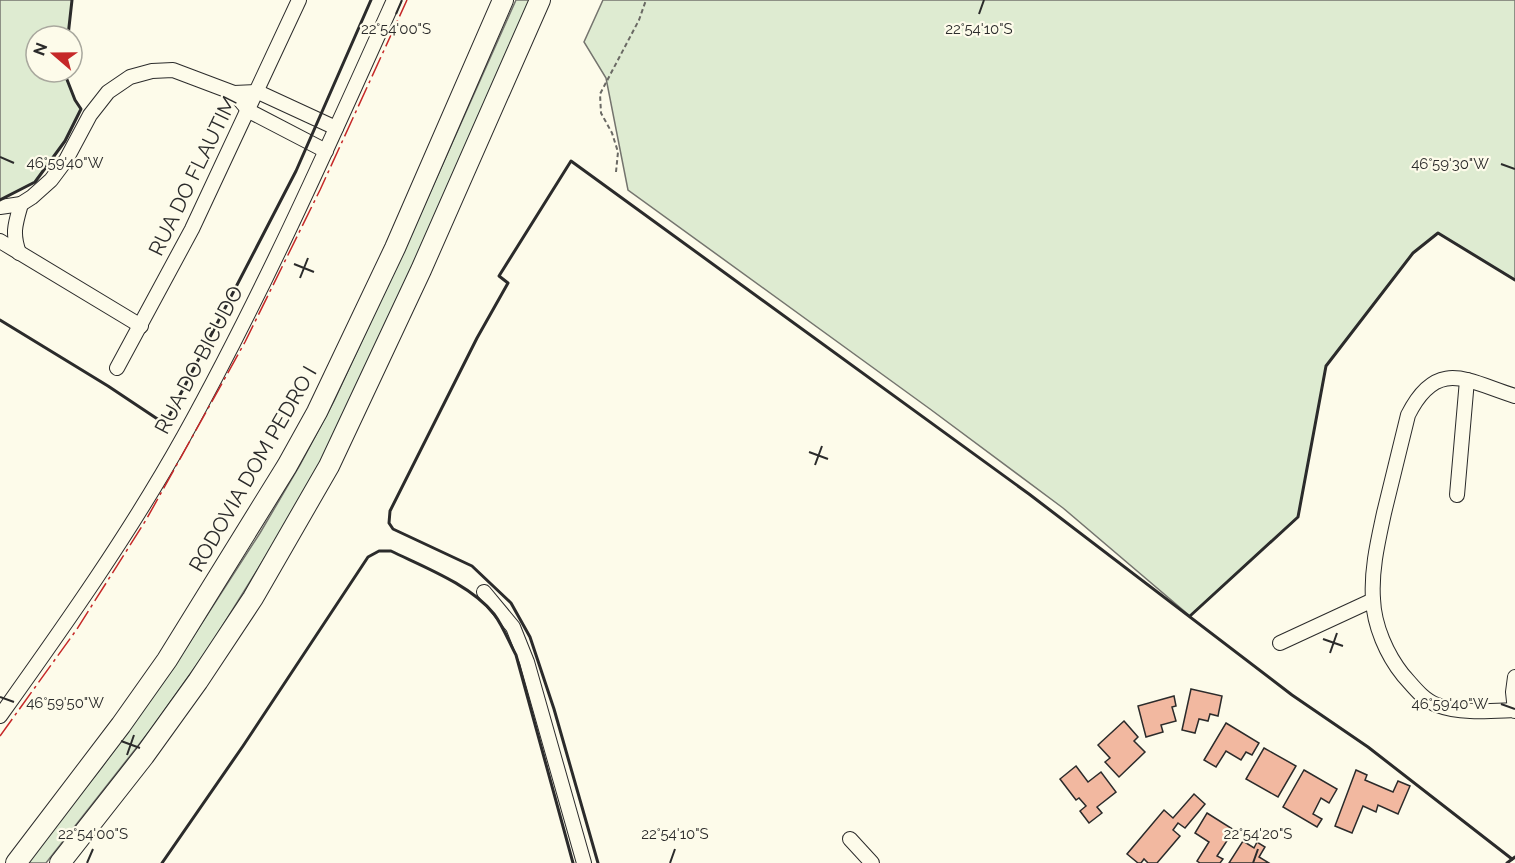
<svg xmlns="http://www.w3.org/2000/svg" width="1515" height="863" viewBox="0 0 1515 863" font-family="Raleway,sans-serif">
<rect width="100%" height="100%" fill="#fdfbea"/>
<g fill="#deebd1" stroke="#74746e" stroke-width="1.5">
<polygon points="0,0 72,0 68,36 36,36 36,72 64,72 75,100 81,109 65,141 35,182 0,200"/>
<polygon points="516,0 531,0 431,230 324,456 282,530 210,646 152,728 46,863 26,863 102,767 171,671 260,533 300,465 334,401 416,224"/>
<polygon points="603,0 1515,0 1515,280 1438,233 1413,253 1326,366 1298,517 1190,616 1063,508 930,409 628,190 606,78 584,42"/>
</g>
<g fill="#f2b8a0" stroke="#2b2b2b" stroke-width="1.5">
<polygon points="1191,689 1222,696 1218,716 1210,714 1208,721 1199,719 1195,733 1182,730"/>
<polygon points="1174,696 1176,706 1172,707 1176,721 1161,725 1163,732 1146,737 1138,706"/>
<polygon points="1124,721 1138,737 1134,741 1145,752 1119,777 1105,762 1110,758 1098,745"/>
<polygon points="1226,723 1259,743 1252,755 1246,752 1241,760 1226,751 1216,767 1204,760"/>
<polygon points="1264,748 1296,766 1278,797 1246,779"/>
<polygon points="1076,766 1088,782 1101,772 1116,792 1097,807 1102,813 1089,823 1080,811 1086,806 1079,798 1076,800 1060,779"/>
<polygon points="1304,770 1337,789 1329,803 1321,798 1313,814 1322,819 1317,827 1283,807"/>
<polygon points="1356,770 1367,775 1365,780 1393,792 1398,781 1410,786 1398,814 1378,805 1376,812 1363,806 1352,833 1335,826"/>
<polygon points="1194,794 1205,804 1185,828 1178,823 1173,830 1180,836 1157,863 1148,863 1144,859 1141,863 1138,863 1127,854 1164,810 1173,818"/>
<polygon points="1207,813 1234,830 1217,856 1223,859 1220,863 1200,863 1197,861 1209,842 1195,833"/>
<polygon points="1243,841 1254,848 1257,842 1265,847 1259,857 1269,863 1229,863"/>
</g>
<g fill="none" stroke-linecap="round" stroke-linejoin="round">
<defs>
<g id="minor">
<polyline points="234,93 249,111 326,151"/>
<polyline points="0,207 21,204 32,197 51,180 66,160 90,115 108,92 130,77 152,71 173,70 234,93 258,92 336,128"/>
<polyline points="0,241 141,326"/>
<path d="M19,253C12,233 15,225 21,204"/>
<polyline points="117,368 192,229 299,0"/>
<polyline points="1457,495 1467,380"/>
<polyline points="484,592 513,627 527,662 584,863"/>
<polyline points="1280,643 1373,600"/>
<polyline points="1515,677 1513,692 1515,711"/>
<path d="M1515,710C1490,711 1461,714 1437,705C1423,700 1413,686 1403,675C1387,655 1374,626 1373,599C1371,570 1378,541 1384,513C1392,480 1400,447 1408,415C1437,357 1467,381 1515,396"/>
<path d="M0,716C65,625 130,533 184,436C262,295 328,147 394,0"/>
<polyline points="850,839 872,863"/>
</g>
<g id="highway">
<polyline points="16,863 121,725 167,660 287,466 317,412 395,248 503,0"/>
<polyline points="60,863 144,756 198,681 253,598 329,466 421,270 540,0"/>
</g>
</defs>
<use href="#minor" stroke="#2b2b2b" stroke-width="16"/>
<use href="#highway" stroke="#2b2b2b" stroke-width="22"/>
<polyline stroke="#6a6964" stroke-width="2" stroke-dasharray="4.5 3" stroke-linecap="butt" points="616,172 618,152 612,133 601,113 600,94 639,20 646,0"/>
<use href="#minor" stroke="#fdfbea" stroke-width="14"/>
<use href="#highway" stroke="#fdfbea" stroke-width="20"/>
<g stroke="#2b2b2b" stroke-width="3">
<polyline points="68,36 72,0"/>
<polyline points="0,200 35,182 65,141 81,109 75,100 64,72"/>
<polyline points="0,320 108,386 165,424 296,171 371,0"/>
<polyline points="1190,616 1298,517 1326,366 1413,253 1438,233 1515,280"/>
<path d="M162,863L243,746L368,557L379,551H391C424,567 471,585 494,614C503,626 509,642 516,655L573,863"/>
<polyline points="598,863 554,709 530,637 511,603 472,566 393,529 389,523 390,511 477,338 508,283 499,276 571,161 1029,494 1292,695 1368,747 1512,859"/>
<polyline points="1507,863 1515,857"/>
</g>
<polyline stroke="#c62828" stroke-width="1.5" stroke-dasharray="21 4.5 3 4.5" stroke-linecap="butt" points="0,736 77,629 146,520 245,342 320,190 407,0"/>
</g>
<path fill="none" stroke="#2b2b2b" stroke-width="2" d="M396,14L402,0M979,14L984,0M0,157L14,163M1501,164L1515,169M294,264L314,272M300,278L308,258M809,452L828,459M815,465L822,446M1323,639L1343,646M1330,653L1337,633M0,697L14,702M1501,704L1515,709M121,741L140,748M127,755L134,735M87,863L93,849M670,863L675,849M1253,863L1258,849"/>
<g text-anchor="middle" stroke-width="4.5" stroke-linejoin="round" paint-order="stroke">
<g font-size="21" fill="#2b2b2b" stroke="#fdfbea">
<text transform="translate(193 176) rotate(-64)" y="7">RUA DO FLAUTIM</text>
<text transform="translate(199 360) rotate(-62)" y="7">RUA DO BICUDO</text>
<text transform="translate(253 469) rotate(-60)" y="7">RODOVIA DOM PEDRO I</text>
</g>
</g>
<g font-size="15" text-anchor="middle" fill="#2b2b2b" stroke="#fdfbea" stroke-width="4.5" stroke-linejoin="round" paint-order="stroke">
<text x="396" y="34">22°54'00"S</text>
<text x="979" y="34">22°54'10"S</text>
<text x="65" y="168">46°59'40"W</text>
<text x="1450" y="169">46°59'30"W</text>
<text x="65" y="708">46°59'50"W</text>
<text x="1450" y="709">46°59'40"W</text>
<text x="93" y="839">22°54'00"S</text>
<text x="675" y="839">22°54'10"S</text>
<text x="1258" y="839">22°54'20"S</text>
</g>
<g transform="translate(54 54) rotate(290)"><circle r="28" fill="#fdfbea" stroke="#a9a89e" stroke-width="1.5"/>
<path d="M0-4.5L10 22L0 15L-10 22Z" fill="#c62828"/>
<text y="-9" font-size="16" font-weight="bold" text-anchor="middle" fill="#2b2b2b">N</text>
</g>
</svg>
